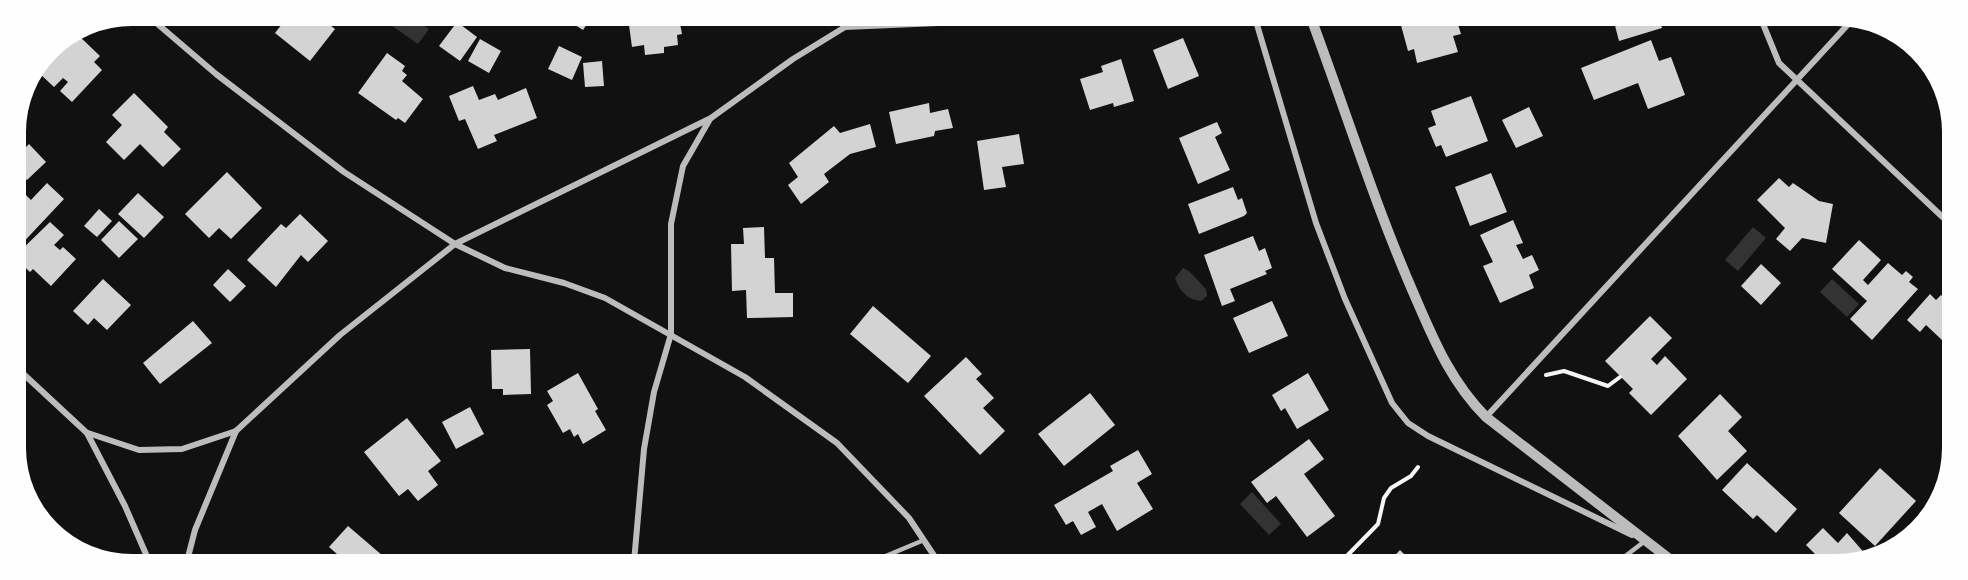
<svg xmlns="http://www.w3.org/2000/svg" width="1968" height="580" viewBox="0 0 1968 580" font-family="Inter,sans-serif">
<rect width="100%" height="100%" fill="#111"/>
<g fill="#333">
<polygon points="389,16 410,16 429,29 418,44 385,21"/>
<polygon points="1753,227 1766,238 1738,271 1725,260"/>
<path d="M1183,268C1193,272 1198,282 1206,289L1207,296L1201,301C1187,300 1180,291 1175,278Z"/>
<polygon points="1832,279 1859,304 1847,317 1820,292"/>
<polygon points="1252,492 1281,524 1269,535 1240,504"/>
</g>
<g fill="#d3d3d3">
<polygon points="289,15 317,15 335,29 310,61 275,33"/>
<polygon points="561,16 592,16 583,30"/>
<polygon points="640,16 679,18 682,34 677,35 678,45 664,47 664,53 645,55 644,45 632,47 629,25 641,24"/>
<polygon points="1399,18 1456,18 1461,34 1453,36 1458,52 1417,63 1414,49 1408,51"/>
<polygon points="1613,18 1659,18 1662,28 1619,41"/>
<polygon points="457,22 477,37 460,61 439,46"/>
<polygon points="77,34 100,56 94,62 102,70 72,102 60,91 68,82 63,78 54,87 39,73"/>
<polygon points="1183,38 1199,76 1168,89 1153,50"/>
<polygon points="480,39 501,51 489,73 468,61"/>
<polygon points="1651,40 1659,61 1671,57 1685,95 1648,109 1638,83 1594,100 1581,68"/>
<polygon points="559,46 582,57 572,80 548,69"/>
<polygon points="387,53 405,66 402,71 407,75 402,81 423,99 405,123 398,118 396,120 358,93"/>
<polygon points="1121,59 1134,101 1114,107 1113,103 1090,110 1080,79 1103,72 1101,66"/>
<polygon points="602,61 604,86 585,87 583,63"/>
<polygon points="473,86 479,100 495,94 498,100 526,88 537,118 494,135 497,141 478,149 465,119 459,121 449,96"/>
<polygon points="134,93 168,127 164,132 181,149 163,167 140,144 124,160 106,142 122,125 112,115"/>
<polygon points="1471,96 1488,141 1446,157 1441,145 1436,147 1428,128 1436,125 1431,111"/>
<polygon points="929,103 930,113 948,109 953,128 935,131 934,136 896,144 889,112"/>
<polygon points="1529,107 1543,136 1516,148 1502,120"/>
<polygon points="1217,122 1222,133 1215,137 1230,170 1198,184 1179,138"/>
<polygon points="870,124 876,147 850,154 824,174 829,182 801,204 788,185 798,177 789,163 834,126 840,133"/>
<polygon points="1019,134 1024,164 1002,167 1006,187 984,190 977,141"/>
<polygon points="29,144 46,162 27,180 15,169 15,158"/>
<polygon points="227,172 262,208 231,239 219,228 209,238 185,214"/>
<polygon points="1491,173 1507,212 1470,226 1455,187"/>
<polygon points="1779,178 1789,187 1793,183 1819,201 1833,204 1826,243 1802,238 1790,251 1776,239 1785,228 1757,200"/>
<polygon points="47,183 64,199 16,250 16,202 24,193 31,200"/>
<polygon points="1233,187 1238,200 1242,198 1247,213 1244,216 1199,234 1188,204"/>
<polygon points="138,193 164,217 144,238 118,214"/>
<polygon points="99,209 112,221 97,237 84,226"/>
<polygon points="300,214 328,241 308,262 301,255 276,287 247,260 281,224 286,228"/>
<polygon points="1513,220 1523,243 1516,245 1523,259 1532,255 1539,270 1529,275 1534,288 1500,303 1483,266 1493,262 1480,235"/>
<polygon points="119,221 138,239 119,258 101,240"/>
<polygon points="50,222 64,235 54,245 60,250 63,247 76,259 51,286 33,269 30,272 16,259 16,255"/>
<polygon points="764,227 765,258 774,258 775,293 793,293 793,317 747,318 746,290 732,291 731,244 744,244 743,228"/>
<polygon points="1253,236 1259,251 1265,248 1272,268 1265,271 1267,274 1230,289 1235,301 1222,306 1204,255"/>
<polygon points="1859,240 1881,260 1863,280 1868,285 1888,263 1902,275 1906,271 1913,277 1909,282 1918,289 1872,340 1850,319 1867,301 1832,269"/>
<polygon points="1761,264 1781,283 1761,305 1741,286"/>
<polygon points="228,269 246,286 230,302 213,285"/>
<polygon points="103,279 131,305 107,330 94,318 88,325 73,311"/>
<polygon points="1930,294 1936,300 1941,295 1950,303 1950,331 1942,340 1926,325 1920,332 1907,320"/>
<polygon points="1272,301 1288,336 1249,353 1233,318"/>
<polygon points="873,306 931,356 908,383 850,334"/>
<polygon points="1650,316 1672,338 1651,359 1657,365 1665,356 1687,379 1651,415 1629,393 1633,389 1605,361"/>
<polygon points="193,321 212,343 160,384 143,363"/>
<polygon points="530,349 531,394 503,395 503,389 492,389 491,350"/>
<polygon points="966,357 982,374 976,379 994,398 983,408 1005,431 980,455 924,396"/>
<polygon points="578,373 598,409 595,411 606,430 583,444 578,434 574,437 570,429 563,433 547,405 553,401 547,391"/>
<polygon points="1308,373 1329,410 1297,429 1285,408 1281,411 1272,395"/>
<polygon points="1090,393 1115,425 1064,466 1038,434"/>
<polygon points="1720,394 1742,417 1728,431 1747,451 1717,480 1678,436"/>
<polygon points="470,407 484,434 456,449 442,422"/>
<polygon points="407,418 441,461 428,471 438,485 418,501 408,489 399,496 364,452"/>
<polygon points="1309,439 1324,459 1304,474 1335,516 1307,537 1276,496 1267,503 1251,482"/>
<polygon points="1138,450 1152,474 1137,483 1153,509 1117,531 1102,504 1088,512 1096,527 1081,535 1073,521 1066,525 1054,505 1113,471 1110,466"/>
<polygon points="1747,463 1797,509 1776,533 1757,515 1753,519 1722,490"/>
<polygon points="1880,468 1916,501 1875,546 1839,513"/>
<polygon points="348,526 383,556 378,562 346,562 329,547"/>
<polygon points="1823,528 1838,543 1847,533 1867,556 1844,565 1818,565 1822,561 1806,545"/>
<polygon points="1400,550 1414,564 1387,564"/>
</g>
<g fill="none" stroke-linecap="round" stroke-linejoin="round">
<g stroke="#f5f5f5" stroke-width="4">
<polyline points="1546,375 1564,371 1608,386 1620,377"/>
<polyline points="1339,564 1378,524 1384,498 1391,488 1411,476 1418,467"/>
</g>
<g stroke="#bcbcbc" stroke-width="4.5">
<polyline points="869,563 924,540"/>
<polyline points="1615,564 1645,541"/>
</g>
<g stroke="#bcbcbc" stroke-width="6">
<polyline points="147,15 216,74 344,172 455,244 505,268 564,283 605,298 745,377 837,443 909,518 939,563"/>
<polyline points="835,17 845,27"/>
<polyline points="1255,18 1316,223 1345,299 1392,403 1408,423 1428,436 1632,535"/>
<polyline points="1761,19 1779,63 1950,224"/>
<polyline points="17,368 87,433 125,506 149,561"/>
<polyline points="1486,417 1853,19"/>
<polyline points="88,433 139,450 182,449 236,431"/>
<polyline points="187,561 195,530 236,431 340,335 455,244 711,118 793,59 845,27 938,23 993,17"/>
<polyline points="634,562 644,449 654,392 671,334 671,224 683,166 710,119"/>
</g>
<path stroke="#bcbcbc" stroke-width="10" d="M1311,18C1345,109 1374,202 1413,292C1433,338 1450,381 1486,417L1676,564"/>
</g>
<path d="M0 0H1968V580H0ZM132 26H1836A106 106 0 0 1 1942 132V448A106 106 0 0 1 1836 554H132A106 106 0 0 1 26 448V132A106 106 0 0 1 132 26Z" fill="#fefefe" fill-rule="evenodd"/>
</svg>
